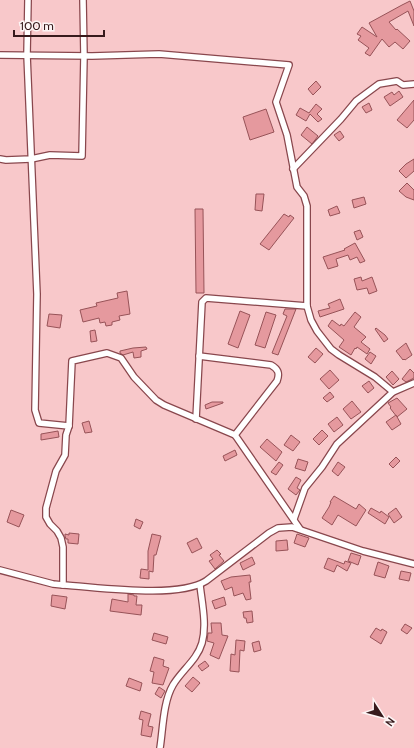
<svg xmlns="http://www.w3.org/2000/svg" width="414" height="748" viewBox="0 0 414 748" font-family="Cabin,sans-serif">
<rect width="100%" height="100%" fill="#f8c8ca"/>
<g fill="#e5999e" stroke="#975358">
<polygon points="410,1 414,11 414,26 408,11 389,22 396,30 397,29 410,41 403,49 395,42 389,47 382,39 370,56 365,53 369,48 358,40 361,36 357,34 362,27 377,37 369,23 402,5"/>
<polygon points="316,81 321,87 313,95 308,89"/>
<polygon points="399,91 403,97 390,106 384,97 392,92 394,95"/>
<polygon points="414,100 414,120 407,128 397,120"/>
<polygon points="369,103 372,110 366,113 362,107"/>
<polygon points="316,104 322,109 317,114 322,119 318,122 310,114 306,121 296,115 300,108 309,113"/>
<polygon points="266,109 274,132 250,140 243,117"/>
<polygon points="307,127 318,136 312,144 301,135"/>
<polygon points="340,131 344,137 339,141 334,135"/>
<polygon points="414,159 414,171 406,178 399,171 406,164"/>
<polygon points="407,183 414,190 414,200 406,197 399,191"/>
<polygon points="256,194 264,194 262,211 255,210"/>
<polygon points="364,197 366,204 354,208 352,200"/>
<polygon points="337,206 340,213 330,216 328,210"/>
<polygon points="195,209 203,209 204,293 196,293"/>
<polygon points="284,214 289,217 290,215 294,218 269,250 260,244"/>
<polygon points="360,230 363,237 357,240 354,232"/>
<polygon points="355,243 365,261 360,263 357,257 350,260 348,255 336,259 338,266 328,269 323,257 345,250 344,249"/>
<polygon points="361,277 362,281 372,277 377,291 369,294 367,288 357,290 354,279"/>
<polygon points="127,291 130,314 119,316 120,320 112,322 112,325 106,326 105,322 100,323 99,318 83,322 80,310 97,306 96,303 118,298 117,293"/>
<polygon points="340,299 344,309 320,317 318,311 330,308 328,304"/>
<polygon points="285,309 296,309 278,355 272,353 287,316 283,314"/>
<polygon points="240,311 250,315 238,348 228,344"/>
<polygon points="266,312 276,315 265,348 255,345"/>
<polygon points="355,312 361,317 354,327 366,337 361,342 370,349 367,354 357,347 356,349 355,348 351,355 339,347 344,340 328,326 332,320 340,326 341,324 344,326"/>
<polygon points="49,314 62,315 60,328 47,326"/>
<polygon points="376,328 385,335 388,339 384,342 375,329"/>
<polygon points="95,330 97,341 91,342 90,331"/>
<polygon points="406,343 412,355 405,360 404,359 403,360 396,351"/>
<polygon points="146,347 147,349 141,351 141,357 134,358 133,352 123,355 120,353 120,351 133,348"/>
<polygon points="316,348 323,354 315,363 308,357"/>
<polygon points="370,352 376,356 371,364 365,359"/>
<polygon points="410,369 414,373 414,378 406,382 402,379"/>
<polygon points="330,370 339,380 329,389 320,379"/>
<polygon points="392,371 399,379 393,385 386,377"/>
<polygon points="369,381 374,388 368,393 362,386"/>
<polygon points="330,392 334,397 327,402 323,398"/>
<polygon points="397,398 407,409 397,417 390,408 391,407 388,403"/>
<polygon points="352,401 361,412 351,419 343,409"/>
<polygon points="212,402 223,402 223,403 206,409 205,405"/>
<polygon points="396,415 401,424 392,430 386,422"/>
<polygon points="337,417 343,425 334,432 328,424"/>
<polygon points="89,421 92,432 85,433 82,423"/>
<polygon points="322,430 328,436 319,445 313,439"/>
<polygon points="58,431 59,437 41,440 41,434"/>
<polygon points="291,435 300,442 293,451 284,445"/>
<polygon points="267,439 282,452 276,461 260,447"/>
<polygon points="235,450 237,455 225,461 223,456"/>
<polygon points="396,457 400,461 393,468 389,464"/>
<polygon points="298,459 308,462 305,471 295,468"/>
<polygon points="279,462 283,465 276,475 271,472"/>
<polygon points="338,462 345,467 338,476 332,471"/>
<polygon points="296,477 301,480 297,488 300,490 296,495 288,489"/>
<polygon points="334,496 356,509 359,504 366,510 356,526 338,515 332,525 322,518 329,507 331,502 330,502"/>
<polygon points="371,508 380,513 381,511 389,517 385,524 368,513"/>
<polygon points="396,508 402,517 394,523 388,514"/>
<polygon points="11,510 24,515 19,527 7,522"/>
<polygon points="136,519 143,522 140,529 134,526"/>
<polygon points="69,533 79,534 78,544 68,543 68,539 66,539 65,536 65,534 69,535"/>
<polygon points="152,534 161,536 156,555 154,555 153,572 149,571 149,579 140,578 141,569 148,570 148,551"/>
<polygon points="297,534 309,538 305,547 294,543"/>
<polygon points="197,538 202,548 192,553 187,543"/>
<polygon points="287,540 288,550 276,551 276,541"/>
<polygon points="217,550 221,554 219,555 224,561 215,569 209,561 213,559 210,555"/>
<polygon points="351,553 361,556 358,565 348,561"/>
<polygon points="252,557 255,564 243,570 240,563"/>
<polygon points="328,558 344,564 345,561 351,563 347,571 337,565 334,572 324,568"/>
<polygon points="378,562 389,566 385,578 374,575"/>
<polygon points="401,571 411,573 409,581 399,579"/>
<polygon points="250,575 251,582 249,582 251,599 246,600 243,593 234,596 232,587 225,590 221,581 231,577"/>
<polygon points="128,594 134,595 134,596 137,596 136,605 142,605 141,615 110,611 112,599 128,602"/>
<polygon points="52,595 67,597 65,609 51,606"/>
<polygon points="224,597 226,605 215,609 212,601"/>
<polygon points="252,611 253,622 247,623 246,618 244,618 243,612"/>
<polygon points="211,623 221,623 222,635 228,636 219,659 210,655 214,643 207,641 208,633 212,633"/>
<polygon points="405,624 412,628 407,634 401,630"/>
<polygon points="376,628 381,631 382,629 387,632 381,644 370,637"/>
<polygon points="154,633 168,637 166,644 152,640"/>
<polygon points="236,640 245,641 244,651 240,650 239,672 230,671 231,654 235,655"/>
<polygon points="259,641 261,650 254,652 252,643"/>
<polygon points="154,657 164,660 163,666 169,668 163,685 152,683 154,672 150,671"/>
<polygon points="205,661 209,666 202,671 198,666"/>
<polygon points="193,677 200,683 192,692 185,686"/>
<polygon points="129,678 142,683 140,691 126,686"/>
<polygon points="159,687 165,691 161,698 155,694"/>
<polygon points="141,711 151,714 148,726 153,727 151,737 141,735 143,720 139,719"/>
</g>
<g fill="none" stroke-linecap="round" stroke-linejoin="round">
<defs>
<g id="minor">
<polyline points="28,0 27,55 37,294 35,410 39,423 69,426"/>
<polyline points="0,55 92,56 159,54 289,65 276,102 287,135 297,187 304,196 307,206 307,306 311,320 317,331 331,349 339,355 375,377 393,392"/>
<polyline points="0,159 6,160 31,159 50,155 82,156 84,56 83,0"/>
<polyline points="293,169 341,119 356,101 379,84 397,81 403,85 414,84"/>
<path d="M199,356L271,365C278,369 280,373 277,381L235,435"/>
<polyline points="196,419 202,302 206,298 307,306"/>
<polyline points="294,519 305,488 322,467 337,444 393,392 414,383"/>
<path d="M0,570L53,584L63,585C98,587 177,599 206,581L269,533L278,528L292,527L363,551L414,564"/>
<polyline points="63,585 63,547 61,538 57,531 50,524 46,517 46,508 56,471 65,455 66,435 69,426 72,361 107,353 121,358 134,377 156,400 164,405 235,435 300,529"/>
<path d="M160,748C163,729 163,702 173,685C182,670 197,660 202,643C207,625 202,603 200,585"/>
</g>
</defs>
<use href="#minor" stroke="#89474d" stroke-width="8"/>
<use href="#minor" stroke="#fff" stroke-width="5.5"/>
</g>
<g transform="translate(382 716) rotate(126)" stroke="#fdf5f5" stroke-width="3" paint-order="stroke">
<path d="M0-3L7 15L0 10L-7 15Z" fill="#371a1c"/>
<text y="-6" font-size="11" font-weight="bold" text-anchor="middle" fill="#371a1c">N</text>
</g>
<path d="M14 30v6h90v-6" fill="none" stroke="#371a1c" stroke-width="2"/>
<text x="20" y="30" font-size="12" fill="#371a1c" stroke="#fdf5f5" stroke-width="3" paint-order="stroke">100 m</text>
</svg>
